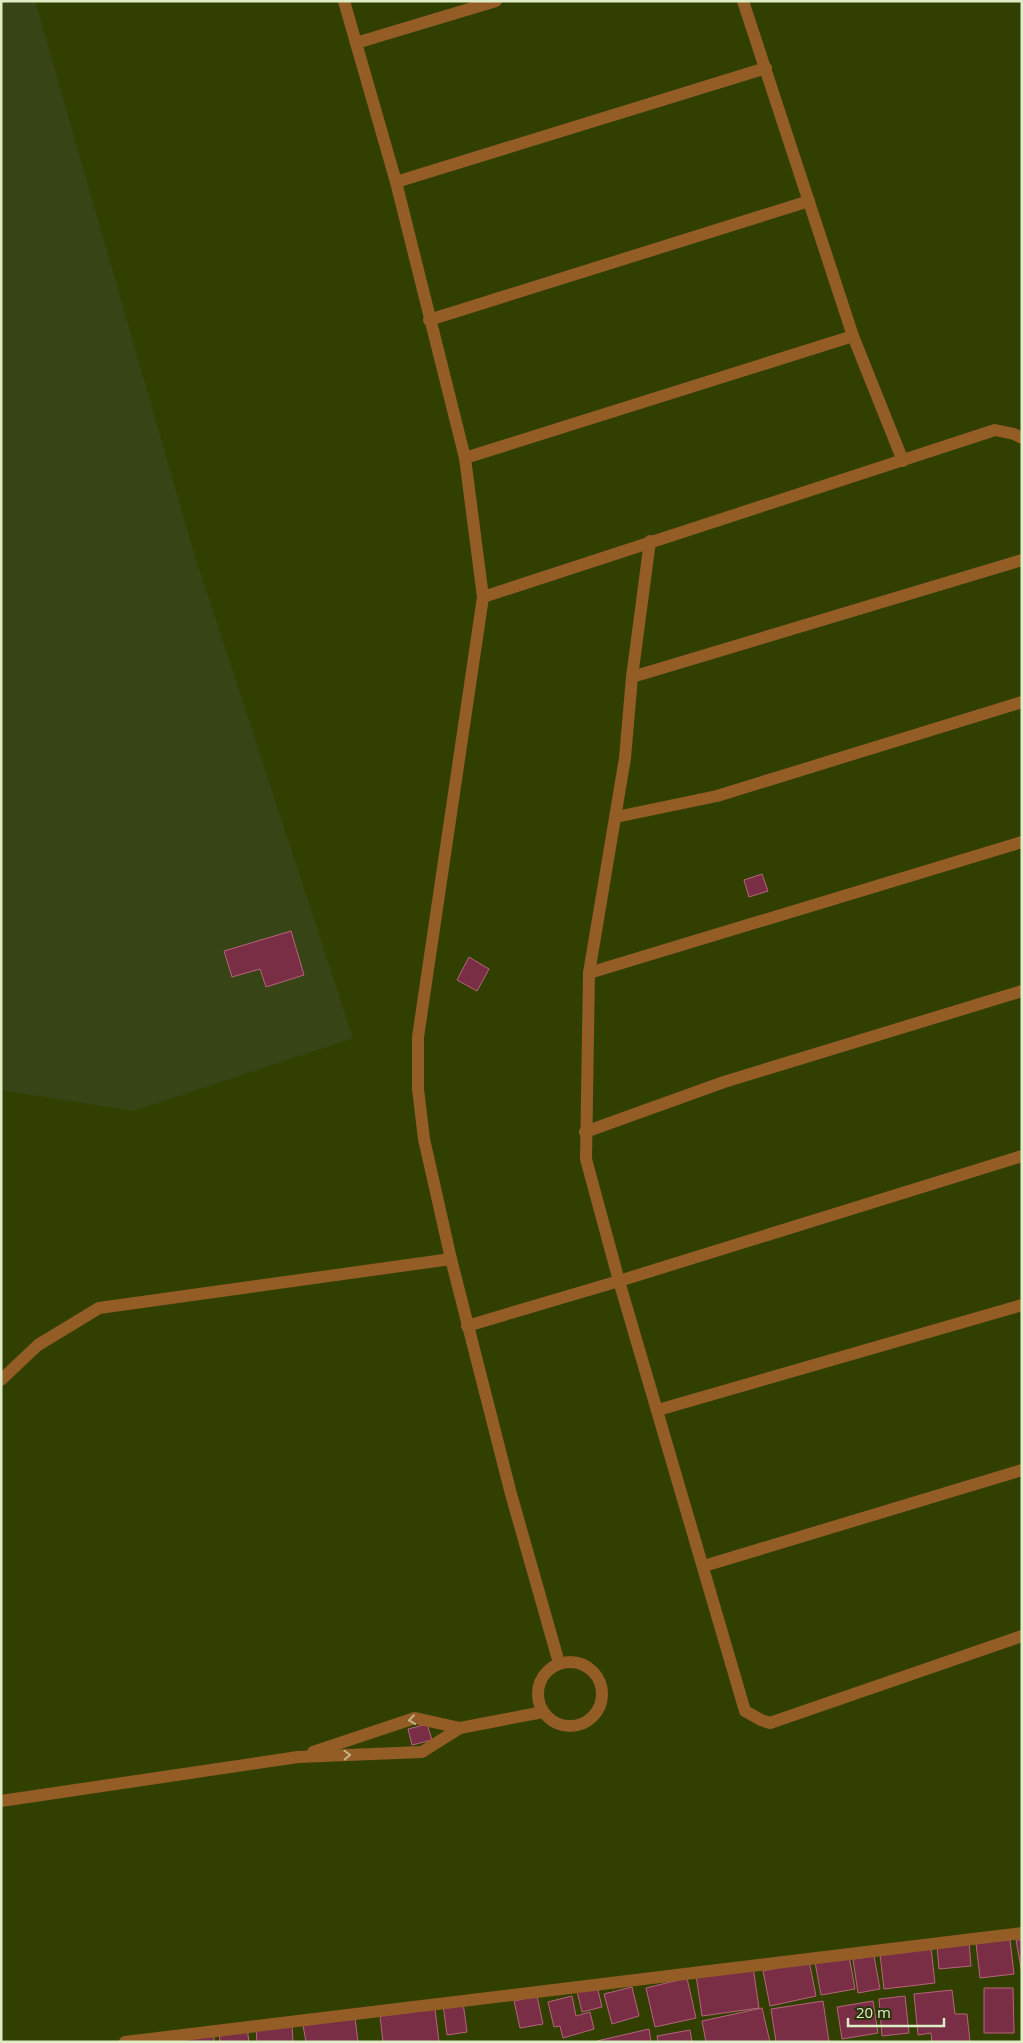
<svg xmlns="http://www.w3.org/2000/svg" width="1023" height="2043" viewBox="0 0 1023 2043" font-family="'Open Sans',sans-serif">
<rect width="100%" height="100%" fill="#314000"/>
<polygon fill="#374516" points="1,1 35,1 193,550 353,1038 133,1111 1,1090"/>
<g fill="#792e46" stroke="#b6647b">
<polygon points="762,874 768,891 749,897 744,880"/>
<polygon points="291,931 304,975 266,987 260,969 232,977 224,951"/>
<polygon points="469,957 489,969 477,991 457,980"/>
<polygon points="427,1724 432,1740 412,1745 408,1729"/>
<polygon points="1010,1940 1014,1974 980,1978 976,1943"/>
<polygon points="1016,1940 1022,1940 1022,1974"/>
<polygon points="969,1942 971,1966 939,1969 937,1946"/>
<polygon points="931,1948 935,1983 884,1989 880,1954"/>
<polygon points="849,1956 855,1989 821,1995 815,1962"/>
<polygon points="874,1956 880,1989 858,1993 853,1959"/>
<polygon points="809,1961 816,1996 770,2006 763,1971"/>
<polygon points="753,1967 759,2008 702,2016 696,1975"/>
<polygon points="687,1978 696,2018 655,2027 646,1988"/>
<polygon points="597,1986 602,2007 582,2012 577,1991"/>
<polygon points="632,1987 639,2016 612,2024 604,1994"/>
<polygon points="984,1988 1013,1988 1014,2033 984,2033"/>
<polygon points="952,1990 955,2014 967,2014 970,2042 932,2042 931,2033 918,2035 914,1994"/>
<polygon points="537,1996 543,2024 520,2028 514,2001"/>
<polygon points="572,1996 576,2016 590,2012 594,2029 563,2038 560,2026 554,2027 548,2002"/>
<polygon points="905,1996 909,2033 882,2036 879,1999"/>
<polygon points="823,2001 829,2042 776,2042 771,2009"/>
<polygon points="873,2001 878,2033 842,2039 837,2007"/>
<polygon points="463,2002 467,2032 447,2035 443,2004"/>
<polygon points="762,2008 770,2042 706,2042 702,2021"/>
<polygon points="435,2009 439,2042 383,2042 380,2016"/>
<polygon points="355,2018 358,2042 306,2042 303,2025"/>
<polygon points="292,2025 293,2042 257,2042 256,2028"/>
<polygon points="247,2028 249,2042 220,2042 219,2032"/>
<polygon points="649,2029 651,2042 598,2042 597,2041"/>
<polygon points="690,2030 692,2042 658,2042 657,2036"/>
<polygon points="214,2033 214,2042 178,2042"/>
</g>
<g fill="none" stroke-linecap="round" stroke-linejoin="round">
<polyline stroke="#935d25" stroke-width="12" points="1,1380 38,1345 99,1308 451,1259"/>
<g stroke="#935d25" stroke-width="12">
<polyline points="344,1 396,182 465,458 483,597 418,1037 418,1089 424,1139 451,1259 511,1494 559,1663"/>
<polyline points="743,1 853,336 903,461"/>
<polyline points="356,43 496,1"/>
<polyline points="396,182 766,68"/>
<polyline points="429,320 809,201"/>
<polyline points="465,458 853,336"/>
<polyline points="650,541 632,677 625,758 589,973 586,1159 619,1281 745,1711 761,1720 770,1723 1022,1636"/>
<polyline points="483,597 995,430 1014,434 1022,438"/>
<polyline points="632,677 1022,560"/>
<polyline points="616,817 717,796 1022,702"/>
<polyline points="589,973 1022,842"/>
<polyline points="585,1132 724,1082 1022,991"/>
<polyline points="467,1326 619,1281 1022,1156"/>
<polyline points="658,1410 1022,1305"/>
<polyline points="704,1566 1022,1470"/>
<circle cx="570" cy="1694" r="32"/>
<polyline points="313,1752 415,1718 460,1728"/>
<polyline points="1,1801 298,1757 422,1752 460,1728 543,1712"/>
<polyline points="125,2042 1022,1933"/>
</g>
</g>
<defs><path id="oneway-chevron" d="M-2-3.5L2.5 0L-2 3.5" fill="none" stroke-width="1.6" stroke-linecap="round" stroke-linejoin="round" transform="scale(1.25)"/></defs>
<g stroke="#c1b386">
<use href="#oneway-chevron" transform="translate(412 1720) rotate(172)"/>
<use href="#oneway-chevron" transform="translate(347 1755) rotate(-2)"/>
</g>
<rect width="1023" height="2043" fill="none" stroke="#dfedc6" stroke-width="5"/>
<path d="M848 2018v8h96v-8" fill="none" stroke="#dfedc6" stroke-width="2.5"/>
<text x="856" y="2018" font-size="15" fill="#dfedc6" stroke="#29340a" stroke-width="4" paint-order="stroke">20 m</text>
</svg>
